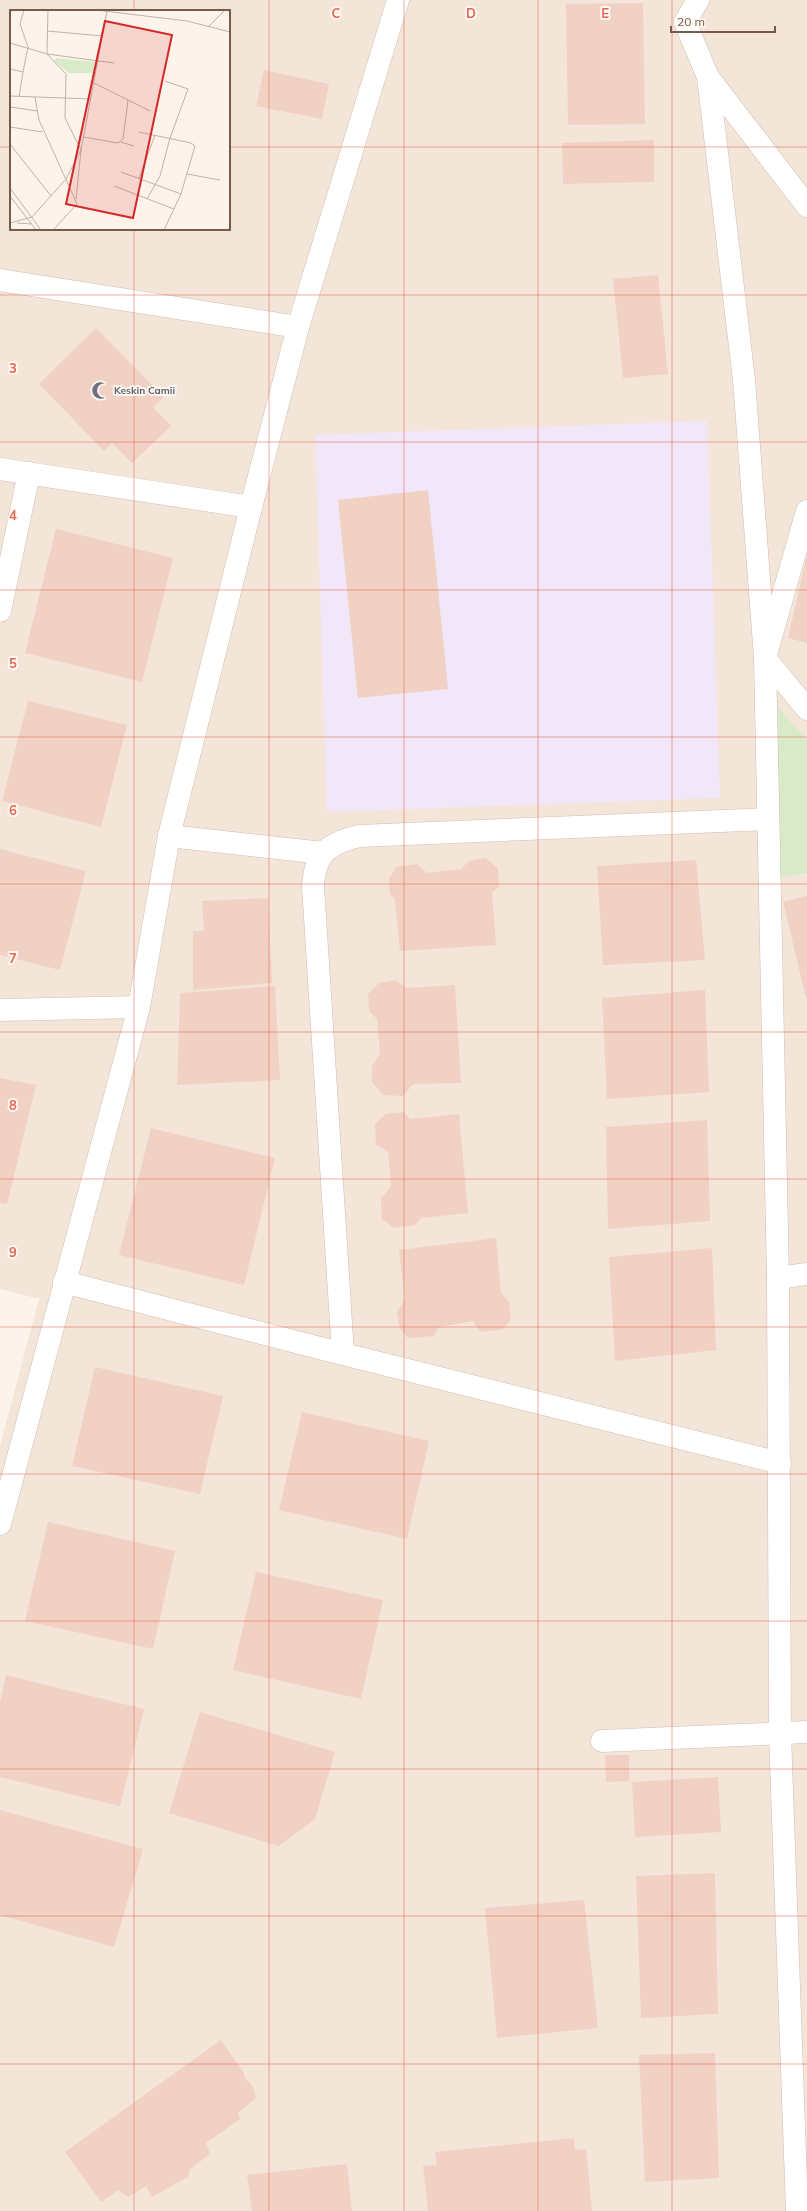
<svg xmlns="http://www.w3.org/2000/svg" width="807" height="2211" viewBox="0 0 807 2211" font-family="Mulish,sans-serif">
<rect width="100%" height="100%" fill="#fcf4eb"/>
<path fill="#f4e5d9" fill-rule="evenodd" d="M0,0H807V2211H0V1446L39,1299L0,1289ZM11,11H229V229H11Z"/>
<polygon fill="#f1e7f9" points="707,421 720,798 327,812 315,435"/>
<polygon fill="#d9eac9" points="773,702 807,740 807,873 775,879"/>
<g fill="#f1d1c3">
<polygon points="643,3 645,124 568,125 566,4"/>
<polygon points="264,70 329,84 322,119 256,106"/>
<polygon points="654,140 654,182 563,184 562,143"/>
<polygon points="658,275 668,374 623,378 613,279"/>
<polygon points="96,328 164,397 153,407 171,426 132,463 112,443 104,451 39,384"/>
<polygon points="428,490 448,689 358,698 338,500"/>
<polygon points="56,529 173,558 142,682 25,653"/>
<polygon points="806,559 807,559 807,643 788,638"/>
<polygon points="28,701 127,725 101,827 2,801"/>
<polygon points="0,849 86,871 60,970 0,955"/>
<polygon points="485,858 498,868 499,887 492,892 496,945 400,951 395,900 390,894 389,879 396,867 417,864 427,873 461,869 469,861"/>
<polygon points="696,860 705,960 603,965 597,866"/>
<polygon points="807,896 807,998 806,998 783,902"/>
<polygon points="268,898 272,983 193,990 193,931 204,931 202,901"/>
<polygon points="396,980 406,988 455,985 461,1083 413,1084 403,1096 383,1095 372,1082 372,1066 380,1054 377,1019 369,1011 368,994 379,983"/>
<polygon points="275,986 280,1080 177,1085 180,993"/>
<polygon points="705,990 709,1092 607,1099 602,998"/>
<polygon points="0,1078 36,1085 7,1204 0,1203"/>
<polygon points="404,1112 410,1119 459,1114 468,1213 421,1218 415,1225 394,1228 382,1219 381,1199 391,1186 388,1152 376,1145 375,1124 386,1114"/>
<polygon points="707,1120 710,1221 608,1229 606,1127"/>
<polygon points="151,1128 275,1158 244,1285 119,1255"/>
<polygon points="496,1238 501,1293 509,1302 511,1320 502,1330 480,1332 473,1321 439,1327 434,1336 408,1338 400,1328 397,1312 405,1300 399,1250"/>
<polygon points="712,1248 716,1350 615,1361 609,1257"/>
<polygon points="95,1367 223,1396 200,1494 72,1466"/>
<polygon points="302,1412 429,1441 407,1539 279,1510"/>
<polygon points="48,1522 175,1551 153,1649 25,1621"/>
<polygon points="256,1572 383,1600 361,1699 233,1670"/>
<polygon points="6,1675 144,1709 120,1806 0,1777 0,1702"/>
<polygon points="200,1712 335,1752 315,1819 279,1846 169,1813"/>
<polygon points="605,1755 629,1755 629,1781 606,1782"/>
<polygon points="718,1777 721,1832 635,1837 632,1782"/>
<polygon points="0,1810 143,1849 114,1947 0,1915"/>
<polygon points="715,1873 718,2014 641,2018 636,1876"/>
<polygon points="584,1900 598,2028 497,2038 485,1908"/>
<polygon points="221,2040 244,2073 245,2078 252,2085 256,2098 238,2113 240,2119 206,2143 210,2154 189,2170 189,2176 152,2197 146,2186 128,2197 118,2190 101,2202 65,2152"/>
<polygon points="715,2053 719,2178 645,2182 639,2055"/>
<polygon points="574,2138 575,2150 586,2149 592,2211 428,2211 423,2166 437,2165 435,2152"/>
<polygon points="347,2164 352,2211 252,2211 247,2175"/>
</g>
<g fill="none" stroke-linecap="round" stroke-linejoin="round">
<defs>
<g id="minor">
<polyline points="698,0 685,22 708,77 807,206"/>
<polyline points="708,77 744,380 765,658 778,1278 780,1734 797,2211"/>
<polyline points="0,280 298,327"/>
<polyline points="0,469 251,507"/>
<polyline points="807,511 765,658 807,709"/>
<polyline points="0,611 29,473"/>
<path d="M768,819L359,836C329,843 315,853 313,886L343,1354L780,1463"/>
<polyline points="169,836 323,853"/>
<polyline points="0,1010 139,1007"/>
<polyline points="778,1278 807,1274"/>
<polyline points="64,1282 343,1354"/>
<polyline points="0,1524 139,1007 169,836 251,507 298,327 398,0"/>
<polyline points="602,1741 807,1732"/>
</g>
</defs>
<use href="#minor" stroke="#d1bdb2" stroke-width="23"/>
<use href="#minor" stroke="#fff" stroke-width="22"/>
</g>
<path fill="none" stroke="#e26754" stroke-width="1" stroke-opacity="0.55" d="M134,0V11M269,0V2211M404,0V2211M538,0V2211M672,0V2211M0,147H11M229,147H807M134,229V2211M0,295H807M0,442H807M0,590H807M0,737H807M0,884H807M0,1032H807M0,1179H807M0,1327H807M0,1474H807M0,1621H807M0,1769H807M0,1916H807M0,2064H807"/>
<defs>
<symbol id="mosque-bare" viewBox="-9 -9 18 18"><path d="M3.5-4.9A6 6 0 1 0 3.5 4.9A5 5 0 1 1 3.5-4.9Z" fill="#6b7280" stroke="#fff8f1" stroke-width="2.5" paint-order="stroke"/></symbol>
</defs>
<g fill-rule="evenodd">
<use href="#mosque-bare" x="88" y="378" width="25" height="25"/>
</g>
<g text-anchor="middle" stroke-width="4" stroke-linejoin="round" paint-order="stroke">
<g font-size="10" font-weight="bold" fill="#5b616d" stroke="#fff8f1" text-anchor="start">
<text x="114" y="394">Keskin Camii</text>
</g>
</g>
<g transform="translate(10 10)">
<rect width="220" height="220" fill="#fcf4eb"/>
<path d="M46,48L86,52L84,63H59L44,51Z" fill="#d9eac9"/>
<path fill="none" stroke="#c3b1a7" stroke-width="1" d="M86,0L177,11L220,22M199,16L215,0M37,21L93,26M0,33L37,44L104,53M0,59L13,62L9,87M13,62L18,37L10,14L14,0M0,86L81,89M25,87L29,110L67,194L43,220M118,90L140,101M0,97L27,101M0,117L33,122M129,122L181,133L185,136L171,184L154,220M74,127L108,133L113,129L118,90L84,73M111,132L124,136M0,134L41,186M111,162L171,184M177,164L210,170M129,168L145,125M104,176L164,199M0,178L31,220M0,186L26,220M66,189L71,140L97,1M137,189L150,166L160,128L178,79L155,71M0,213L22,207L56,169L71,140L55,108L56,64L37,44L38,0M7,213L22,214"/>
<path fill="#d62828" fill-opacity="0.15" stroke="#d62828" stroke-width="2" d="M95,11L162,25L123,208L56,194Z"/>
<rect width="220" height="220" fill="none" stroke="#77594e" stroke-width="2"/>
</g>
<g font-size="13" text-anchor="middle" font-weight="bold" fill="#e26754" stroke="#fff8f1" stroke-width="4" stroke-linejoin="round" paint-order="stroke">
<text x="336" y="18">C</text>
<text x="471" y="18">D</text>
<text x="605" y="18">E</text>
<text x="13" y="373">3</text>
<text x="13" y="520">4</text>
<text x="13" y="668">5</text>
<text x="13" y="815">6</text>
<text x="13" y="963">7</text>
<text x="13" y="1110">8</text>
<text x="13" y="1257">9</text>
</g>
<path d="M671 26v6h104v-6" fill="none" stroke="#77594e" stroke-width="2"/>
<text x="677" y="26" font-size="12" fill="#77594e" stroke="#fff8f1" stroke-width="3" paint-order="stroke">20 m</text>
</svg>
